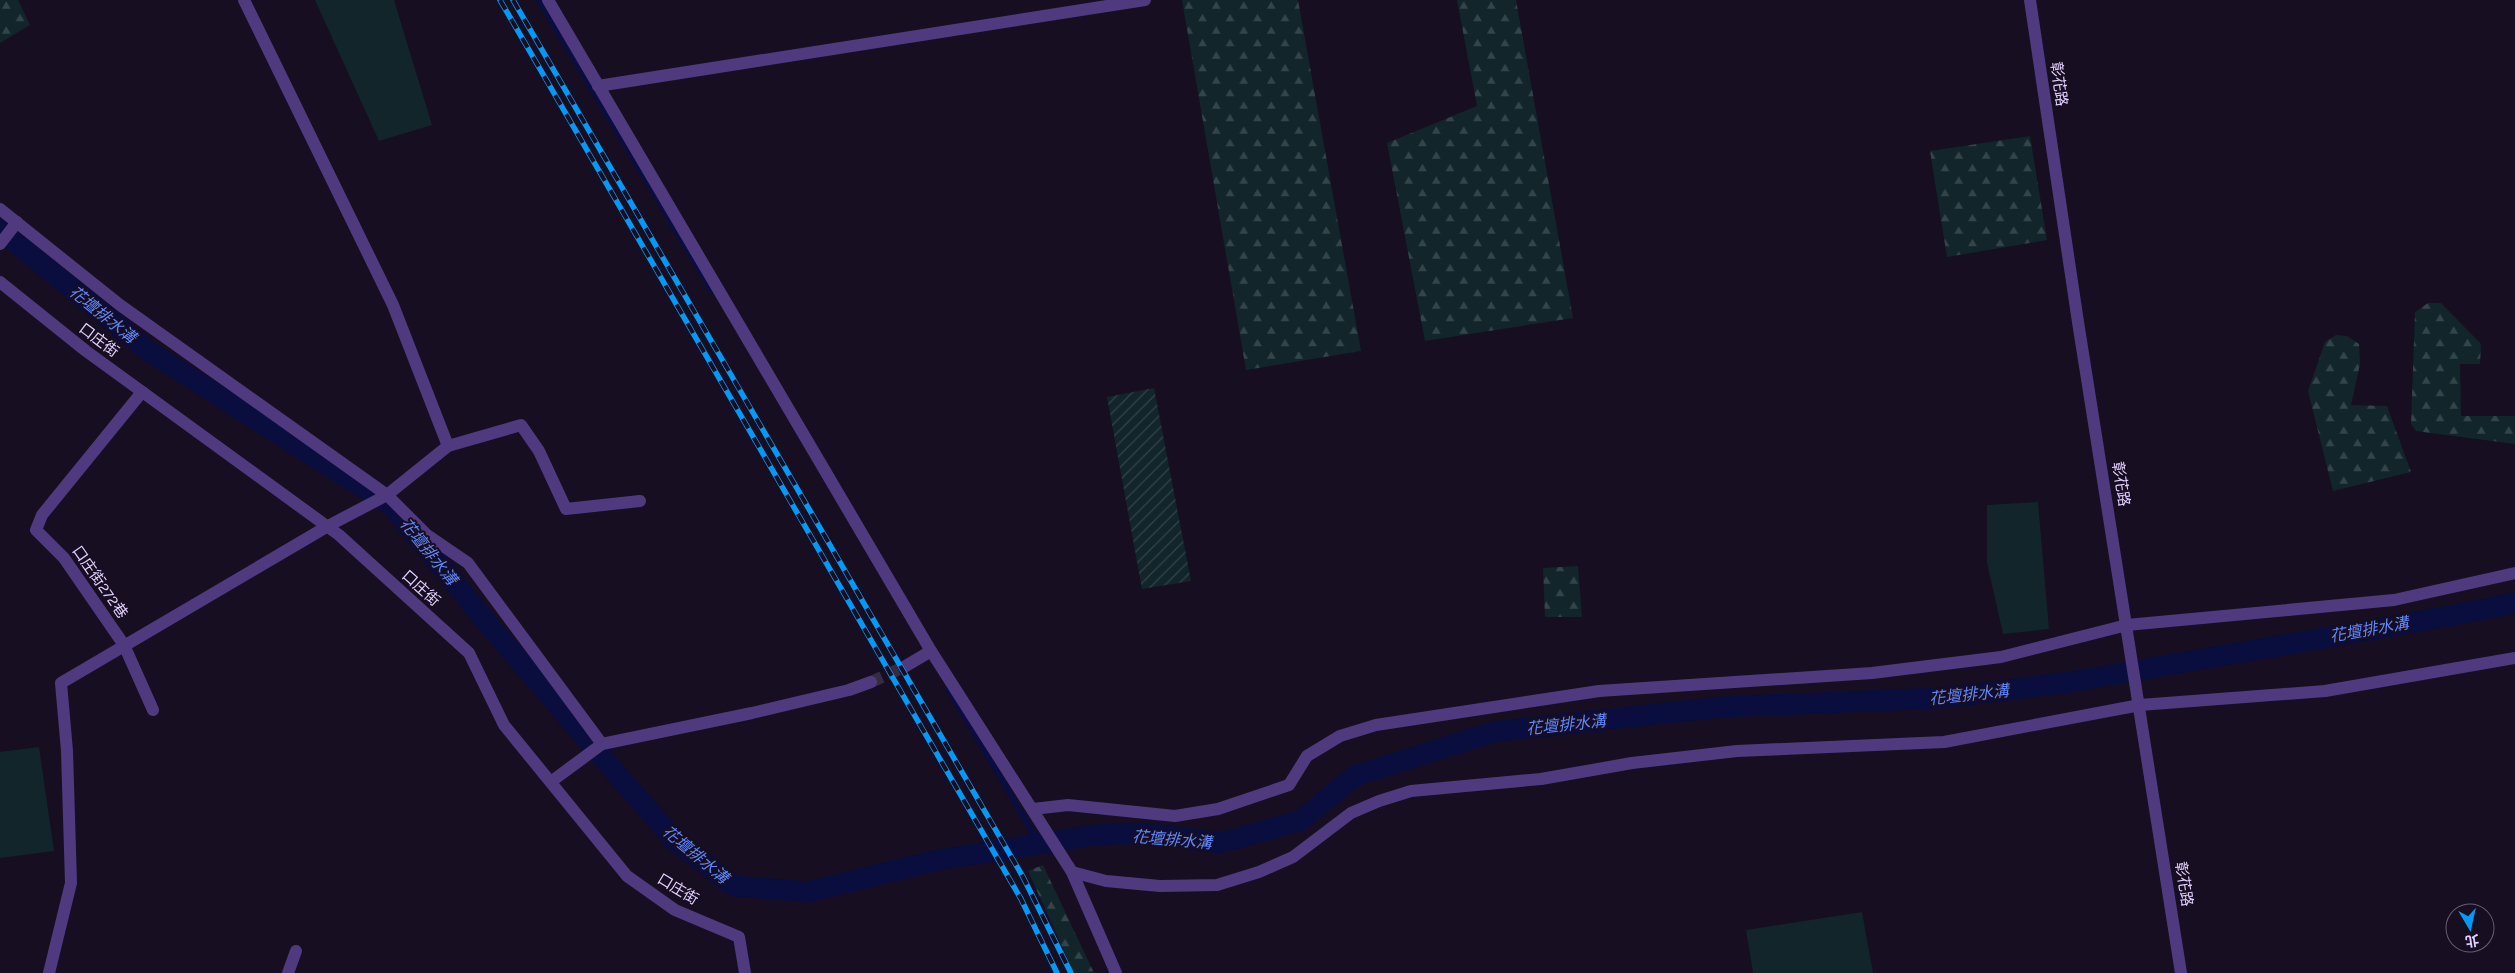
<svg xmlns="http://www.w3.org/2000/svg" width="2515" height="973" viewBox="0 0 2515 973" font-family="Karla,'Noto Sans TC',sans-serif">
<defs>
<pattern id="forest-firs" width="22" height="20" patternUnits="userSpaceOnUse" patternTransform="scale(1.25)"><rect width="22" height="20" fill="#11252b"/><path d="M5 1l3.5 6h-7zM16 11l3.5 6h-7z" fill="#33444b"/></pattern>
<pattern id="garden-furrows" width="10" height="10" patternUnits="userSpaceOnUse" patternTransform="scale(1.25)"><rect width="10" height="10" fill="#11252b"/><path d="M-1 1l2-2M0 10L10 0M9 11l2-2" fill="none" stroke="#33444b"/></pattern>
</defs>
<rect width="100%" height="100%" fill="#170e21"/>
<g fill="#11252b">
<polygon points="315,0 394,0 432,125 379,141"/>
<polygon points="2038,502 2049,629 2003,634 1987,563 1987,505"/>
<polygon points="39,747 54,851 0,858 0,752"/>
<polygon points="1862,912 1873,973 1753,973 1746,930"/>
</g>
<g fill="url(#forest-firs)">
<polygon points="0,0 18,0 30,25 0,43"/>
<polygon points="1182,0 1298,0 1361,351 1246,370"/>
<polygon points="1457,0 1516,0 1573,318 1425,341 1387,143 1477,106"/>
<polygon points="2030,136 2047,240 1947,257 1930,151"/>
<polygon points="2428,303 2441,303 2481,344 2480,364 2460,364 2461,416 2515,416 2515,444 2416,431 2411,424 2415,312"/>
<polygon points="2336,335 2347,336 2359,344 2360,364 2351,405 2387,406 2411,472 2333,491 2308,391 2325,342"/>
<polygon points="1578,566 1582,617 1545,617 1543,568"/>
<polygon points="1043,865 1094,973 1074,973 1028,871"/>
</g>
<polygon fill="url(#garden-furrows)" points="1154,388 1191,581 1142,589 1107,397"/>
<g fill="none" stroke-linecap="round" stroke-linejoin="round">
<g stroke="#0a0e3e" stroke-width="6">
<polyline points="539,0 712,291"/>
<polyline points="948,689 1040,844"/>
</g>
<polyline stroke="#0a0e3e" stroke-width="21" points="0,230 150,352 392,506 493,630 673,839 734,886 808,892 934,861 1093,835 1147,833 1220,843 1300,821 1355,776 1493,732 1720,707 1942,698 2071,682 2444,617 2515,603"/>
<polyline stroke="#352b42" stroke-width="12" stroke-dasharray="12 6" stroke-linecap="butt" points="871,682 904,667"/>
<g stroke="#503a7f" stroke-width="12">
<polyline points="244,0 393,305 448,446"/>
<polyline points="548,0 931,651 1072,872 1116,973"/>
<polyline points="2030,0 2078,322 2181,973"/>
<polyline points="598,86 1145,0"/>
<polyline points="0,209 120,305 387,495 427,535 468,563 602,744"/>
<polyline points="0,244 17,222"/>
<polyline points="0,282 86,351 339,535 469,653 504,725 627,876 675,910 739,937 745,973"/>
<polyline points="144,393 142,392 42,515 36,530 64,558 124,645 153,710"/>
<polyline points="904,667 931,651"/>
<polyline points="552,781 602,744 752,713 849,690 871,682"/>
<polyline points="1033,809 1068,805 1175,816 1218,809 1289,785 1307,756 1340,736 1376,725 1599,691 1872,673 2001,657 2127,625 2394,600 2515,573"/>
<polyline points="1072,872 1106,881 1160,886 1217,885 1259,872 1293,857 1351,813 1379,801 1411,791 1541,779 1632,763 1737,751 1944,742 2140,705 2325,691 2515,658"/>
<polyline points="49,973 71,883 67,751 61,683 328,526 387,495 448,446 521,425 539,451 566,509 640,501"/>
<polyline points="288,973 296,951"/>
</g>
<defs>
<g id="rail">
<polyline points="500,0 1021,899 1057,973"/>
<polyline points="513,0 1023,877 1071,973"/>
</g>
</defs>
<use href="#rail" stroke="#0598f4" stroke-width="5.5"/>
<use href="#rail" stroke="#170e21" stroke-width="4" stroke-dasharray="11" stroke-linecap="butt"/>
</g>
<g text-anchor="middle" stroke-width="4" stroke-linejoin="round" paint-order="stroke">
<g font-size="15" fill="#e2cffe" stroke="#170e21">
<text transform="translate(2059 84) rotate(82)" y="5">彰花路</text>
<text transform="translate(99 340) rotate(37)" y="5">口庄街</text>
<text transform="translate(2121 484) rotate(81)" y="5">彰花路</text>
<text transform="translate(100 582) rotate(55)" y="5">口庄街272巷</text>
<text transform="translate(421 588) rotate(42)" y="5">口庄街</text>
<text transform="translate(2184 884) rotate(81)" y="5">彰花路</text>
<text transform="translate(678 889) rotate(31)" y="5">口庄街</text>
</g>
<g font-size="16" font-style="italic" fill="#5f87fc" stroke="#170e21">
<text transform="translate(103 314) rotate(39)" y="6">花壇排水溝</text>
<text transform="translate(429 551) rotate(51)" y="6">花壇排水溝</text>
<text transform="translate(2369 629) rotate(-10)" y="6">花壇排水溝</text>
<text transform="translate(1969 694) rotate(-6)" y="6">花壇排水溝</text>
<text transform="translate(1566 724) rotate(-6)" y="6">花壇排水溝</text>
<text transform="translate(1172 839) rotate(5)" y="6">花壇排水溝</text>
<text transform="translate(696 854) rotate(40)" y="6">花壇排水溝</text>
</g>
</g>
<g transform="translate(2470 928) rotate(171)"><circle r="24" fill="#170e21" stroke="#685b79"/>
<path d="M0-4L9 19L0 12L-9 19Z" fill="#0598f4"/>
<text y="-8" font-size="14" font-weight="bold" text-anchor="middle" fill="#e2cffe">北</text>
</g>
</svg>
